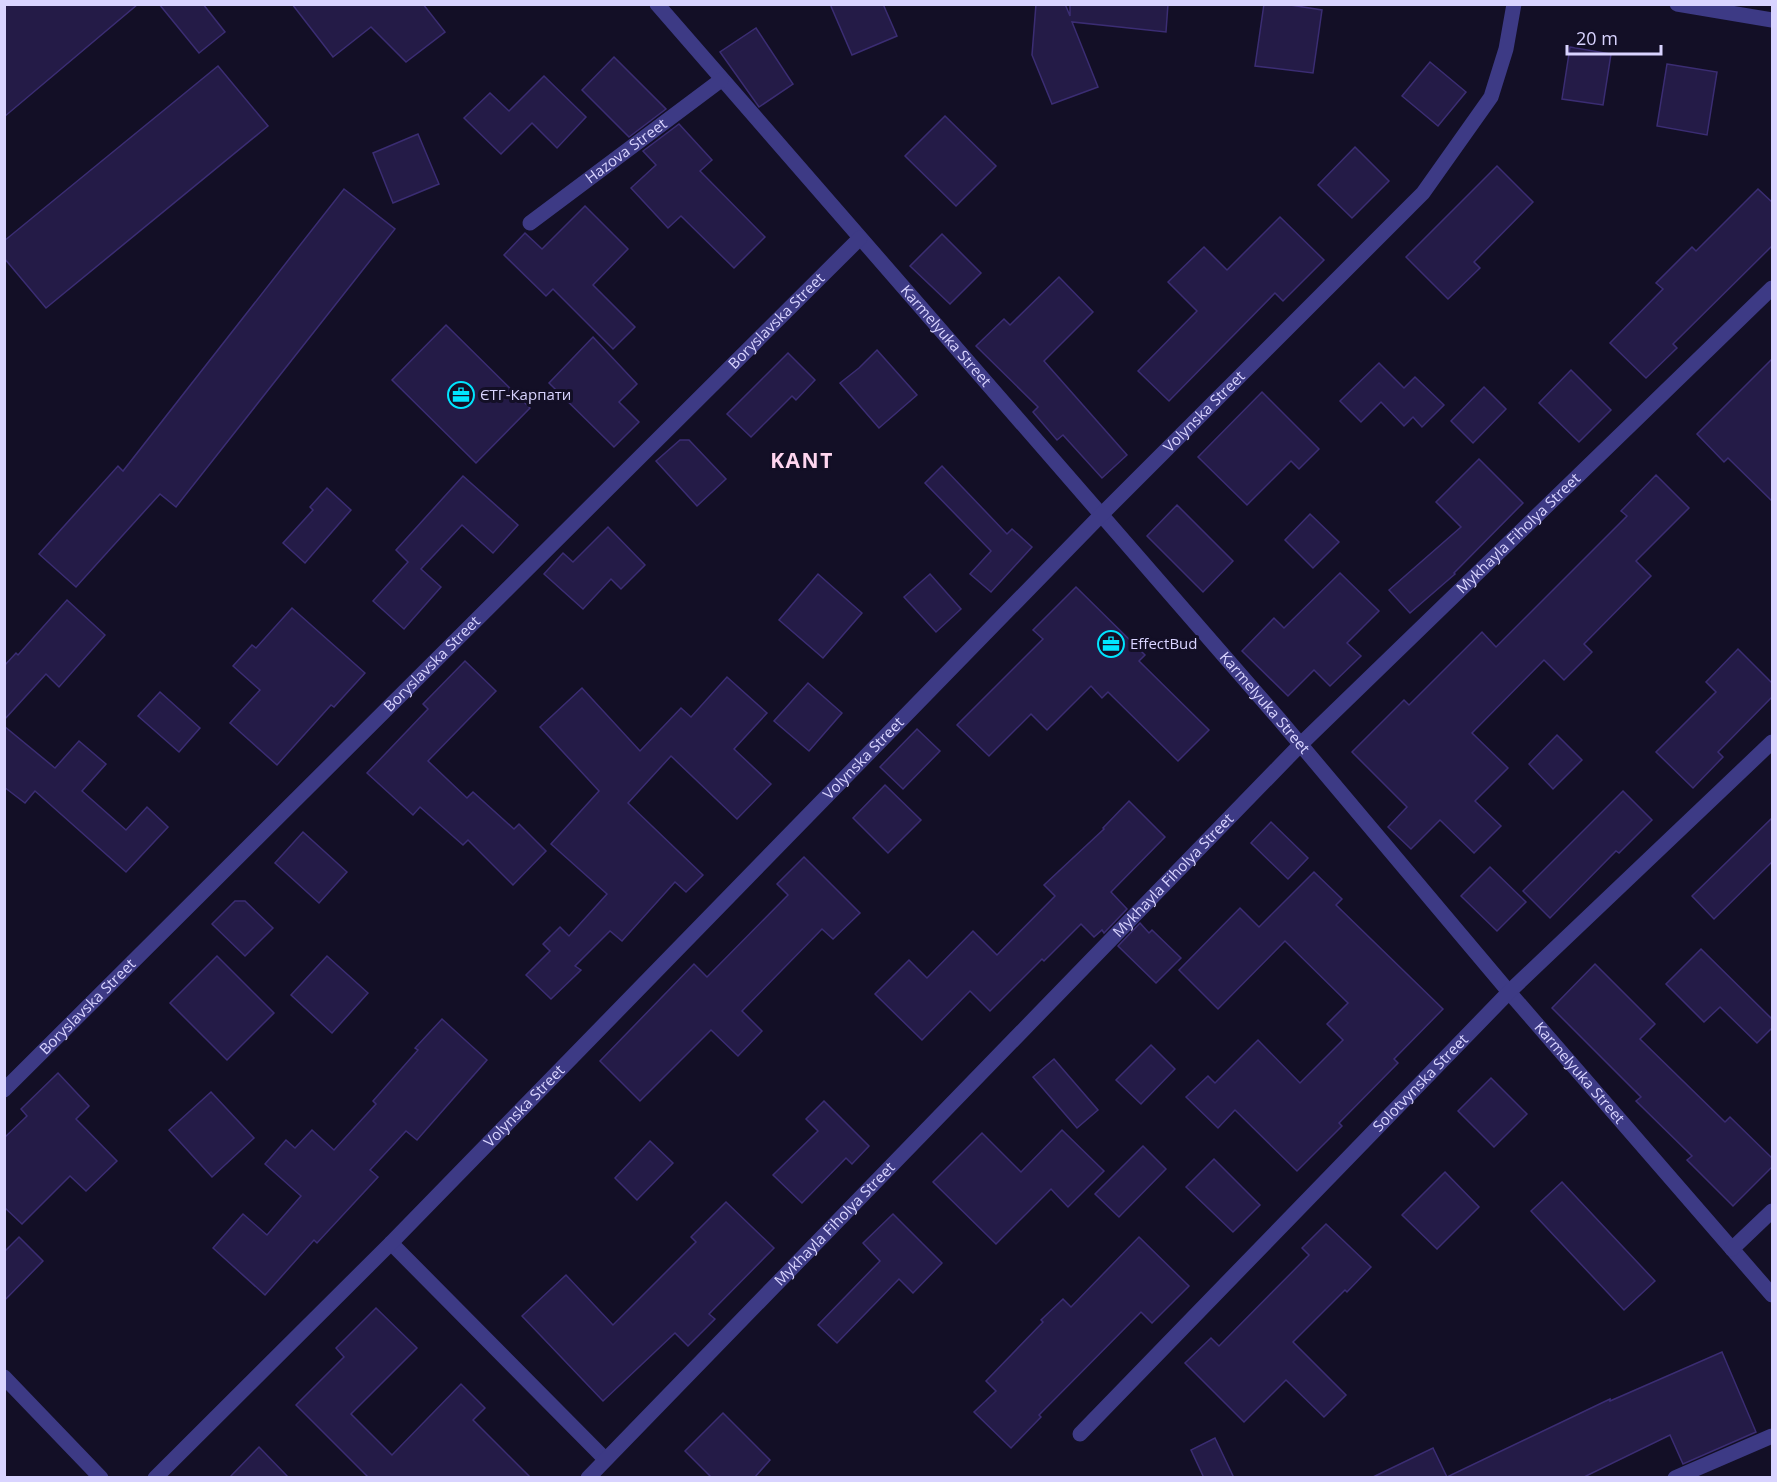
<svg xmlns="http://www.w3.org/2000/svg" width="1777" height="1482" viewBox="0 0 1777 1482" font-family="'Open Sans',sans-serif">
<rect width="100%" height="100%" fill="#130f26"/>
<g fill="#241b47" stroke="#3b2d73" stroke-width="1.5">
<polygon points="4,4 138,4 4,117"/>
<polygon points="159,4 203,4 225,32 199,53"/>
<polygon points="292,4 423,4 445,32 406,62 371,27 333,57"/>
<polygon points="830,4 883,4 897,36 852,55"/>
<polygon points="1036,4 1065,4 1070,16 1070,4 1168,4 1166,32 1072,22 1098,87 1052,104 1032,55"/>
<polygon points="1264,4 1284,4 1322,10 1313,73 1255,66"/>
<polygon points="756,28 793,84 759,107 720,52"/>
<polygon points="1570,47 1611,54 1603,105 1562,99"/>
<polygon points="614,57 666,109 629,137 582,90"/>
<polygon points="1430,62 1466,92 1438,126 1402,96"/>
<polygon points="1667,64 1717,72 1707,135 1657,126"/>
<polygon points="218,66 268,126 46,308 4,258 4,241"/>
<polygon points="544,76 586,117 557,148 532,123 501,154 464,118 490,93 509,111"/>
<polygon points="945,116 996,166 956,206 905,156"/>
<polygon points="679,124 712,160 700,171 765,237 734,268 681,216 668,228 631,188 656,165 643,151"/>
<polygon points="418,134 439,184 393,203 373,153"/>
<polygon points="1355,147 1389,181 1352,218 1318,185"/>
<polygon points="1497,166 1533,202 1474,262 1480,268 1448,299 1406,257"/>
<polygon points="344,189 395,229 176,507 160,494 76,587 39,554 118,466 123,471"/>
<polygon points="1758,189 1773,203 1773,245 1673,344 1677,348 1646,378 1610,343 1663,289 1656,283 1692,247 1696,251"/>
<polygon points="585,206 628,249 593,285 635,327 613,349 553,289 546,296 504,255 525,233 542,249"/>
<polygon points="1280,217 1324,260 1283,301 1275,293 1169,401 1138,371 1197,311 1168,282 1204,247 1227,270"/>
<polygon points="942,234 981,273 950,304 910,266"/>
<polygon points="1059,277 1093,312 1044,361 1127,455 1102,478 1063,435 1057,440 1033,412 1038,407 976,346 1004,319 1010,325"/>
<polygon points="446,325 530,408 476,463 392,380"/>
<polygon points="593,337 637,384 619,402 639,422 614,447 549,383"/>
<polygon points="877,350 917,395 879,428 840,383 859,368"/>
<polygon points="788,353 815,380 796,400 792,396 751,437 727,414"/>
<polygon points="1773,358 1773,502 1728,458 1724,462 1697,434"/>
<polygon points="1379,363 1404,388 1415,377 1444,405 1422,427 1413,417 1404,426 1381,402 1361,422 1340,401"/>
<polygon points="1571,370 1611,410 1579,442 1539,403"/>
<polygon points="1484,387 1506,409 1473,443 1451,421"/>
<polygon points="1262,392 1319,449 1299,469 1291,461 1247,505 1198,457"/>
<polygon points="680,440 689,440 726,479 697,506 656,461"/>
<polygon points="1479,459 1523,503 1454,573 1455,574 1410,613 1389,590 1461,527 1436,502"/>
<polygon points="942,466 1007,534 1012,529 1032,547 991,592 970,574 991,551 925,483"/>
<polygon points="1656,475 1689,508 1636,561 1651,576 1584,644 1592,652 1564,680 1544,660 1472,733 1508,768 1475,801 1501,826 1474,853 1440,820 1411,849 1388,827 1407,807 1352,752 1404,700 1409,705 1482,632 1496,647 1627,516 1621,511"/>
<polygon points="463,476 518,525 493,553 462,525 421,569 441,587 404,629 373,601 408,562 396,550"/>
<polygon points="327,488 351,510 305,563 283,543 313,510 310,507"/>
<polygon points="1177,505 1233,561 1203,592 1147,536"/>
<polygon points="1310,514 1339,542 1313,568 1285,540"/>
<polygon points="608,527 645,565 621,589 611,579 583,609 544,574 563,553 573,562"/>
<polygon points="1340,573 1379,611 1347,643 1361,656 1330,686 1314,670 1288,696 1242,651 1274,618 1284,628"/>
<polygon points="818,574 862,613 823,658 779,620"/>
<polygon points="930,574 961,609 936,632 904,597"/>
<polygon points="1076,587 1145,655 1139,661 1209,730 1178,761 1108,692 1102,698 1091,686 1047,730 1031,714 989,756 957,725 1043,639 1033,630"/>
<polygon points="67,600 105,635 59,687 46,674 4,720 4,666 16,653 18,655"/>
<polygon points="292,608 365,673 334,707 331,705 277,765 230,723 260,690 233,666 252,645 256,648"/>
<polygon points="1738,649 1773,684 1773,696 1718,752 1723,757 1693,788 1656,752 1716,692 1706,682"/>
<polygon points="465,661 496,691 428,761 467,798 473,792 514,829 519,824 546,851 513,885 468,840 463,845 420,807 413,815 367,773 428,709 423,704"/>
<polygon points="727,677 767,713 734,749 771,784 737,819 671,756 628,803 703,875 686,892 675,882 622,941 610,931 575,966 581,970 551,999 526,975 550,951 543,944 560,927 569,936 607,894 551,844 599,791 540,727 582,688 640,751 681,708 691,717"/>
<polygon points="808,683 842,713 809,751 774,721"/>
<polygon points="160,692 200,728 179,752 138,716"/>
<polygon points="4,726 55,768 79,741 106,764 82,791 126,830 147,807 168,827 126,872 35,791 25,803 4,787"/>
<polygon points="917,729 940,751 903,789 880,767"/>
<polygon points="1557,735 1582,760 1553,789 1529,764"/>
<polygon points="885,785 921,820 888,853 853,818"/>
<polygon points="1623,791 1652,820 1619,853 1616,851 1550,918 1523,891"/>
<polygon points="1129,801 1165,837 1111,892 1127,909 1104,933 1102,930 1094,937 1081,924 1044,961 1042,959 990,1011 970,991 922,1040 875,994 909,960 927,978 973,931 997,955 1055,896 1044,885 1104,829 1103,828"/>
<polygon points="1773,817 1773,861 1714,919 1692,896"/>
<polygon points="1271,822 1308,858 1288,879 1251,843"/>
<polygon points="303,832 347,872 319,903 275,863"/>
<polygon points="804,857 860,913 833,939 822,929 742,1011 762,1031 738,1056 711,1030 640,1101 600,1061 694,964 707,977 788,895 777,884"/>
<polygon points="1490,867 1526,902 1497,931 1461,896"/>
<polygon points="1314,872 1342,899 1336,905 1443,1009 1394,1059 1398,1063 1339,1123 1342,1126 1297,1171 1235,1110 1218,1128 1186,1097 1208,1076 1215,1083 1258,1040 1300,1083 1343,1040 1327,1024 1348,1003 1285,941 1218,1009 1179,970 1240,908 1259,927"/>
<polygon points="235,901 245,901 273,928 245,956 212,924"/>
<polygon points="1140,923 1149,933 1152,930 1181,958 1156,983 1118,946"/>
<polygon points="1701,949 1773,1020 1773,1027 1757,1043 1720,1007 1704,1022 1666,984"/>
<polygon points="217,956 274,1013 227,1060 170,1003"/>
<polygon points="327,956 368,993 332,1033 291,995"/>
<polygon points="1595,964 1655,1024 1640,1039 1725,1122 1730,1117 1773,1159 1773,1166 1733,1206 1687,1160 1692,1156 1636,1101 1641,1097 1552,1008"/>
<polygon points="442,1019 487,1060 417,1140 406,1131 370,1170 378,1177 317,1243 314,1240 265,1295 213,1248 243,1214 267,1235 301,1196 265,1164 286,1140 295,1148 312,1130 334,1150 376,1104 373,1101 418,1050 415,1048"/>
<polygon points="1151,1045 1175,1069 1141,1104 1116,1080"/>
<polygon points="1054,1059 1098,1110 1077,1128 1033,1077"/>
<polygon points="58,1073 89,1106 76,1119 117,1161 86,1191 70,1176 22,1224 4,1207 4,1138 27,1116 21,1109"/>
<polygon points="1491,1078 1527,1114 1494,1147 1458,1111"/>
<polygon points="211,1092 254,1138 212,1177 169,1130"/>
<polygon points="824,1101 869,1146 852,1164 846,1158 802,1203 773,1175 818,1131 806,1119"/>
<polygon points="1062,1130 1104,1171 1068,1207 1051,1189 996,1244 933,1182 982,1133 1021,1172"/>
<polygon points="650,1141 673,1163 637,1200 615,1178"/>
<polygon points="1143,1146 1166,1169 1119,1217 1095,1194"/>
<polygon points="1214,1159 1260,1205 1233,1232 1186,1187"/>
<polygon points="1445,1172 1479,1207 1437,1249 1402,1215"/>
<polygon points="1562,1182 1655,1281 1624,1310 1531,1211"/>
<polygon points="726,1202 774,1248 709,1314 715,1319 688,1346 675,1333 603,1401 522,1316 566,1275 613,1325 696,1242 691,1237"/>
<polygon points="893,1214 942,1263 913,1293 899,1279 837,1343 818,1325 880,1261 863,1243"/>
<polygon points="1326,1224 1371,1267 1347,1292 1345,1290 1293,1342 1346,1395 1324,1417 1286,1380 1244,1422 1185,1363 1211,1338 1219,1346 1309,1255 1302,1248"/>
<polygon points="19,1237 43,1261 4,1301 4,1252"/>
<polygon points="1139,1237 1189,1286 1152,1323 1141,1312 1039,1415 1041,1417 1011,1448 974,1412 996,1391 986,1381 1043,1322 1041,1320 1063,1299 1071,1307"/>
<polygon points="376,1308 417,1348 351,1414 392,1455 461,1384 485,1408 473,1420 531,1478 369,1478 296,1405 344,1357 336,1348"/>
<polygon points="1722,1352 1756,1432 1683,1464 1670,1435 1582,1478 1371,1478 1433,1448 1447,1477 1610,1399 1610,1401"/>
<polygon points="723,1413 770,1460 754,1478 712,1478 685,1451"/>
<polygon points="1215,1438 1234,1478 1204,1478 1191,1450"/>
<polygon points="259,1447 289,1478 229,1478"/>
</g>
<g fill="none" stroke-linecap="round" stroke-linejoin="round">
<g stroke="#3d3a85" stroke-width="15">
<polyline points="391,1243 605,1459"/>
<polyline points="1675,1478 1772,1436"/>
</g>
<g stroke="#3d3a85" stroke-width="15">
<path id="s1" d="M657,4L1279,719L1509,992L1772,1295"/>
<polyline points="1677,4 1772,20"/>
<path id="s2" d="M530,223L721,80"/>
<path id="s3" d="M4,1090L860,238"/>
<polyline points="1732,1249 1772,1211"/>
<polyline points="4,1377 101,1478"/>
<path id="s4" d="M1080,1434L1509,992L1772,742"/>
<path id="s5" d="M155,1478L391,1243L1101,515L1423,193L1491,97L1506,49L1514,4"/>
<path id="s6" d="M588,1478L1301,744L1772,288"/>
</g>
</g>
<defs>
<symbol id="office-ring" viewBox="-11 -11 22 22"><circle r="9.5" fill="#130f26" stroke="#00e5ff" stroke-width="1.5"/><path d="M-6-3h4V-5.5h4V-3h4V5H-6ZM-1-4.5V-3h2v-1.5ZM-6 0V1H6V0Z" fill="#00e5ff"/></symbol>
</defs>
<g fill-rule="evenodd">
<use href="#office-ring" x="446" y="380" width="30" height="30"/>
<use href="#office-ring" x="1096" y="629" width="30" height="30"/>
</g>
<g text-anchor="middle" stroke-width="6" stroke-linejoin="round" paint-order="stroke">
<g font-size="15" fill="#d9d4ff" stroke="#130f26">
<text dy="5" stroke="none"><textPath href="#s2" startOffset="120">Hazova Street</textPath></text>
<text dy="5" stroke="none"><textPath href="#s3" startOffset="1090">Boryslavska Street</textPath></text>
<text dy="5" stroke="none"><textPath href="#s1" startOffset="440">Karmelyuka Street</textPath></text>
<text dy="5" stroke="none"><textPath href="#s5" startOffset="1496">Volynska Street</textPath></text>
<text dy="5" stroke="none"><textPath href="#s6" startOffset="1326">Mykhayla Fiholya Street</textPath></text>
<text dy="5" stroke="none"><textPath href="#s3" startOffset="604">Boryslavska Street</textPath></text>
<text dy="5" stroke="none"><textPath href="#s1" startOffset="926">Karmelyuka Street</textPath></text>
<text dy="5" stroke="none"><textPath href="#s5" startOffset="1010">Volynska Street</textPath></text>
<text dy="5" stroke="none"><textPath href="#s6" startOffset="840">Mykhayla Fiholya Street</textPath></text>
<text dy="5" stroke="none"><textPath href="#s3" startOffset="118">Boryslavska Street</textPath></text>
<text dy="5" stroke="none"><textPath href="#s1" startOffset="1412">Karmelyuka Street</textPath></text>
<text dy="5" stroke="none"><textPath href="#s4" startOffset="489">Solotvynska Street</textPath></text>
<text dy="5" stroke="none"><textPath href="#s5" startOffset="524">Volynska Street</textPath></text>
<text dy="5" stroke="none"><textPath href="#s6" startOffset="354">Mykhayla Fiholya Street</textPath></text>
</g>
<g font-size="15" fill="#d9d4ff" stroke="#130f26" text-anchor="start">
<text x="480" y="400">ЄТГ-Карпати</text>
<text x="1130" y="649">EffectBud</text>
</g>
<g font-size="21" font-weight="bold" letter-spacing="1.5" fill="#ffd6f0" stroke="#130f26">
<text x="802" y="468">KANT</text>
</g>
</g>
<rect width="1777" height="1482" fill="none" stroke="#d9d4ff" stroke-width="12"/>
<path d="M1567 45v9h94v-9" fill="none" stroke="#d9d4ff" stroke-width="3"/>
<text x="1576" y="45" font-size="18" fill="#d9d4ff" stroke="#130f26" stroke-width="4.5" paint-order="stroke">20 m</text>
</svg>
